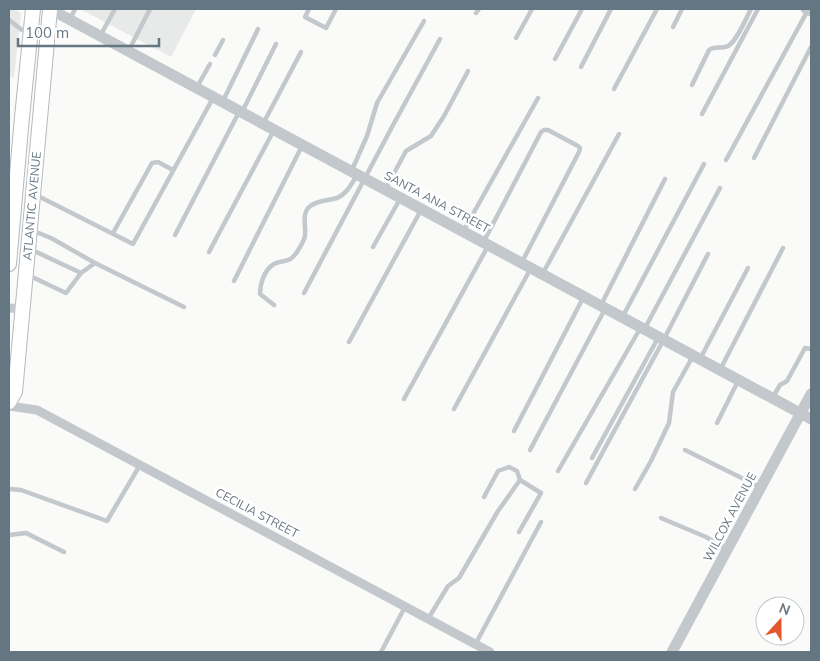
<svg xmlns="http://www.w3.org/2000/svg" width="820" height="661" viewBox="0 0 820 661" font-family="Mulish,sans-serif">
<rect width="100%" height="100%" fill="#fafaf8"/>
<g fill="#e8e9e9">
<polygon points="9,9 14,9 21,13 14,78 9,75"/>
<polygon points="80,9 196,9 171,57"/>
</g>
<g fill="none" stroke-linecap="round" stroke-linejoin="round">
<defs>
<g id="primary">
<polyline points="9,264 22,117 33,9"/>
<polyline points="9,402 15,392 50,9"/>
</g>
</defs>
<use href="#primary" stroke="#b5babe" stroke-width="16"/>
<g stroke="#c3c8cc" stroke-width="4.5">
<polyline points="309,9 305,17 326,28 336,9"/>
<polyline points="476,13 479,9"/>
<polyline points="70,19 75,9"/>
<polyline points="9,20 22,30 29,30"/>
<polyline points="673,27 682,9"/>
<polyline points="100,36 115,9"/>
<polyline points="516,38 532,9"/>
<polyline points="129,50 150,9"/>
<polyline points="215,55 223,40"/>
<polyline points="555,59 582,9"/>
<polyline points="581,67 611,9"/>
<path d="M692,85L709,50C715,46 722,49 728,46C737,41 746,18 751,9"/>
<polyline points="197,87 210,64"/>
<polyline points="614,89 657,9"/>
<polyline points="223,101 258,29"/>
<polyline points="242,112 276,44"/>
<polyline points="702,114 758,9"/>
<polyline points="264,122 301,52"/>
<polyline points="754,158 811,47"/>
<polyline points="726,160 808,10"/>
<polyline points="352,170 367,136 377,103 424,21"/>
<polyline points="386,188 406,151 431,136 444,116 468,71"/>
<polyline points="34,194 133,244 213,98"/>
<polyline points="464,230 538,98"/>
<polyline points="113,233 152,163 158,162 173,170"/>
<polyline points="175,235 239,112"/>
<polyline points="484,241 541,132 544,130 548,130 578,146 580,148 579,152 522,262"/>
<polyline points="373,247 400,199"/>
<polyline points="30,249 81,273"/>
<polyline points="209,252 274,130"/>
<polyline points="95,263 184,307"/>
<polyline points="543,273 619,134"/>
<polyline points="28,275 66,293 81,273 95,263 51,238 31,230"/>
<polyline points="234,281 302,146"/>
<polyline points="304,293 392,127 440,39"/>
<path d="M274,305L260,294C260,284 264,270 274,264C284,259 289,264 297,252C300,247 305,240 305,235C306,226 302,216 308,208C316,200 328,201 337,198C347,194 352,183 357,175"/>
<polyline points="601,305 665,179"/>
<polyline points="623,316 704,164"/>
<polyline points="645,328 720,188"/>
<polyline points="349,342 421,210"/>
<polyline points="700,359 748,268"/>
<polyline points="721,368 783,248"/>
<polyline points="773,397 780,385 787,381 805,348 811,349"/>
<polyline points="404,399 488,246"/>
<polyline points="454,409 531,268"/>
<polyline points="717,423 738,381"/>
<polyline points="514,431 583,298"/>
<polyline points="530,450 605,309"/>
<polyline points="685,450 760,487"/>
<polyline points="592,458 658,338"/>
<polyline points="558,471 641,327"/>
<polyline points="586,483 664,339 708,254"/>
<polyline points="9,489 21,490 107,521 140,465"/>
<polyline points="635,489 651,461 669,423 673,392 693,356"/>
<polyline points="484,497 498,471 509,467 517,471 520,480"/>
<polyline points="661,518 706,537 726,549"/>
<polyline points="9,535 26,533 64,552"/>
<polyline points="428,619 448,586 459,578 498,511 520,480 541,493 519,532"/>
<polyline points="475,645 541,522"/>
<polyline points="381,652 405,607"/>
</g>
<g stroke="#c3c8cc" stroke-width="9">
<polyline points="805,9 811,12"/>
<polyline points="9,308 22,309"/>
<polyline points="9,406 37,410 490,652"/>
</g>
<g stroke="#c3c8cc" stroke-width="11">
<polyline points="50,9 811,419"/>
<polyline points="672,652 811,394"/>
</g>
<use href="#primary" stroke="#fff" stroke-width="14"/>
</g>
<g text-anchor="middle" stroke-width="5" stroke-linejoin="round" paint-order="stroke">
<g font-size="12" fill="#657683" stroke="#fff">
<text transform="translate(437 202) rotate(28)" y="4">SANTA ANA STREET</text>
<text transform="translate(32 206) rotate(-85)" y="4">ATLANTIC AVENUE</text>
<text transform="translate(257 513) rotate(28)" y="4">CECILIA STREET</text>
<text transform="translate(730 517) rotate(-62)" y="4">WILCOX AVENUE</text>
</g>
</g>
<rect width="820" height="661" fill="none" stroke="#657683" stroke-width="20"/>
<g transform="translate(780 621) rotate(21)"><circle r="24" fill="#ffffff" stroke="#c1c8cd"/>
<path d="M0-4L9 19L0 12L-9 19Z" fill="#e4572e"/>
<text y="-8" font-size="14" font-weight="bold" text-anchor="middle" fill="#657683">N</text>
</g>
<path d="M18 38v8h141v-8" fill="none" stroke="#657683" stroke-width="2.5"/>
<text x="25" y="38" font-size="15" fill="#657683" stroke="#ffffff" stroke-width="4" paint-order="stroke">100 m</text>
</svg>
